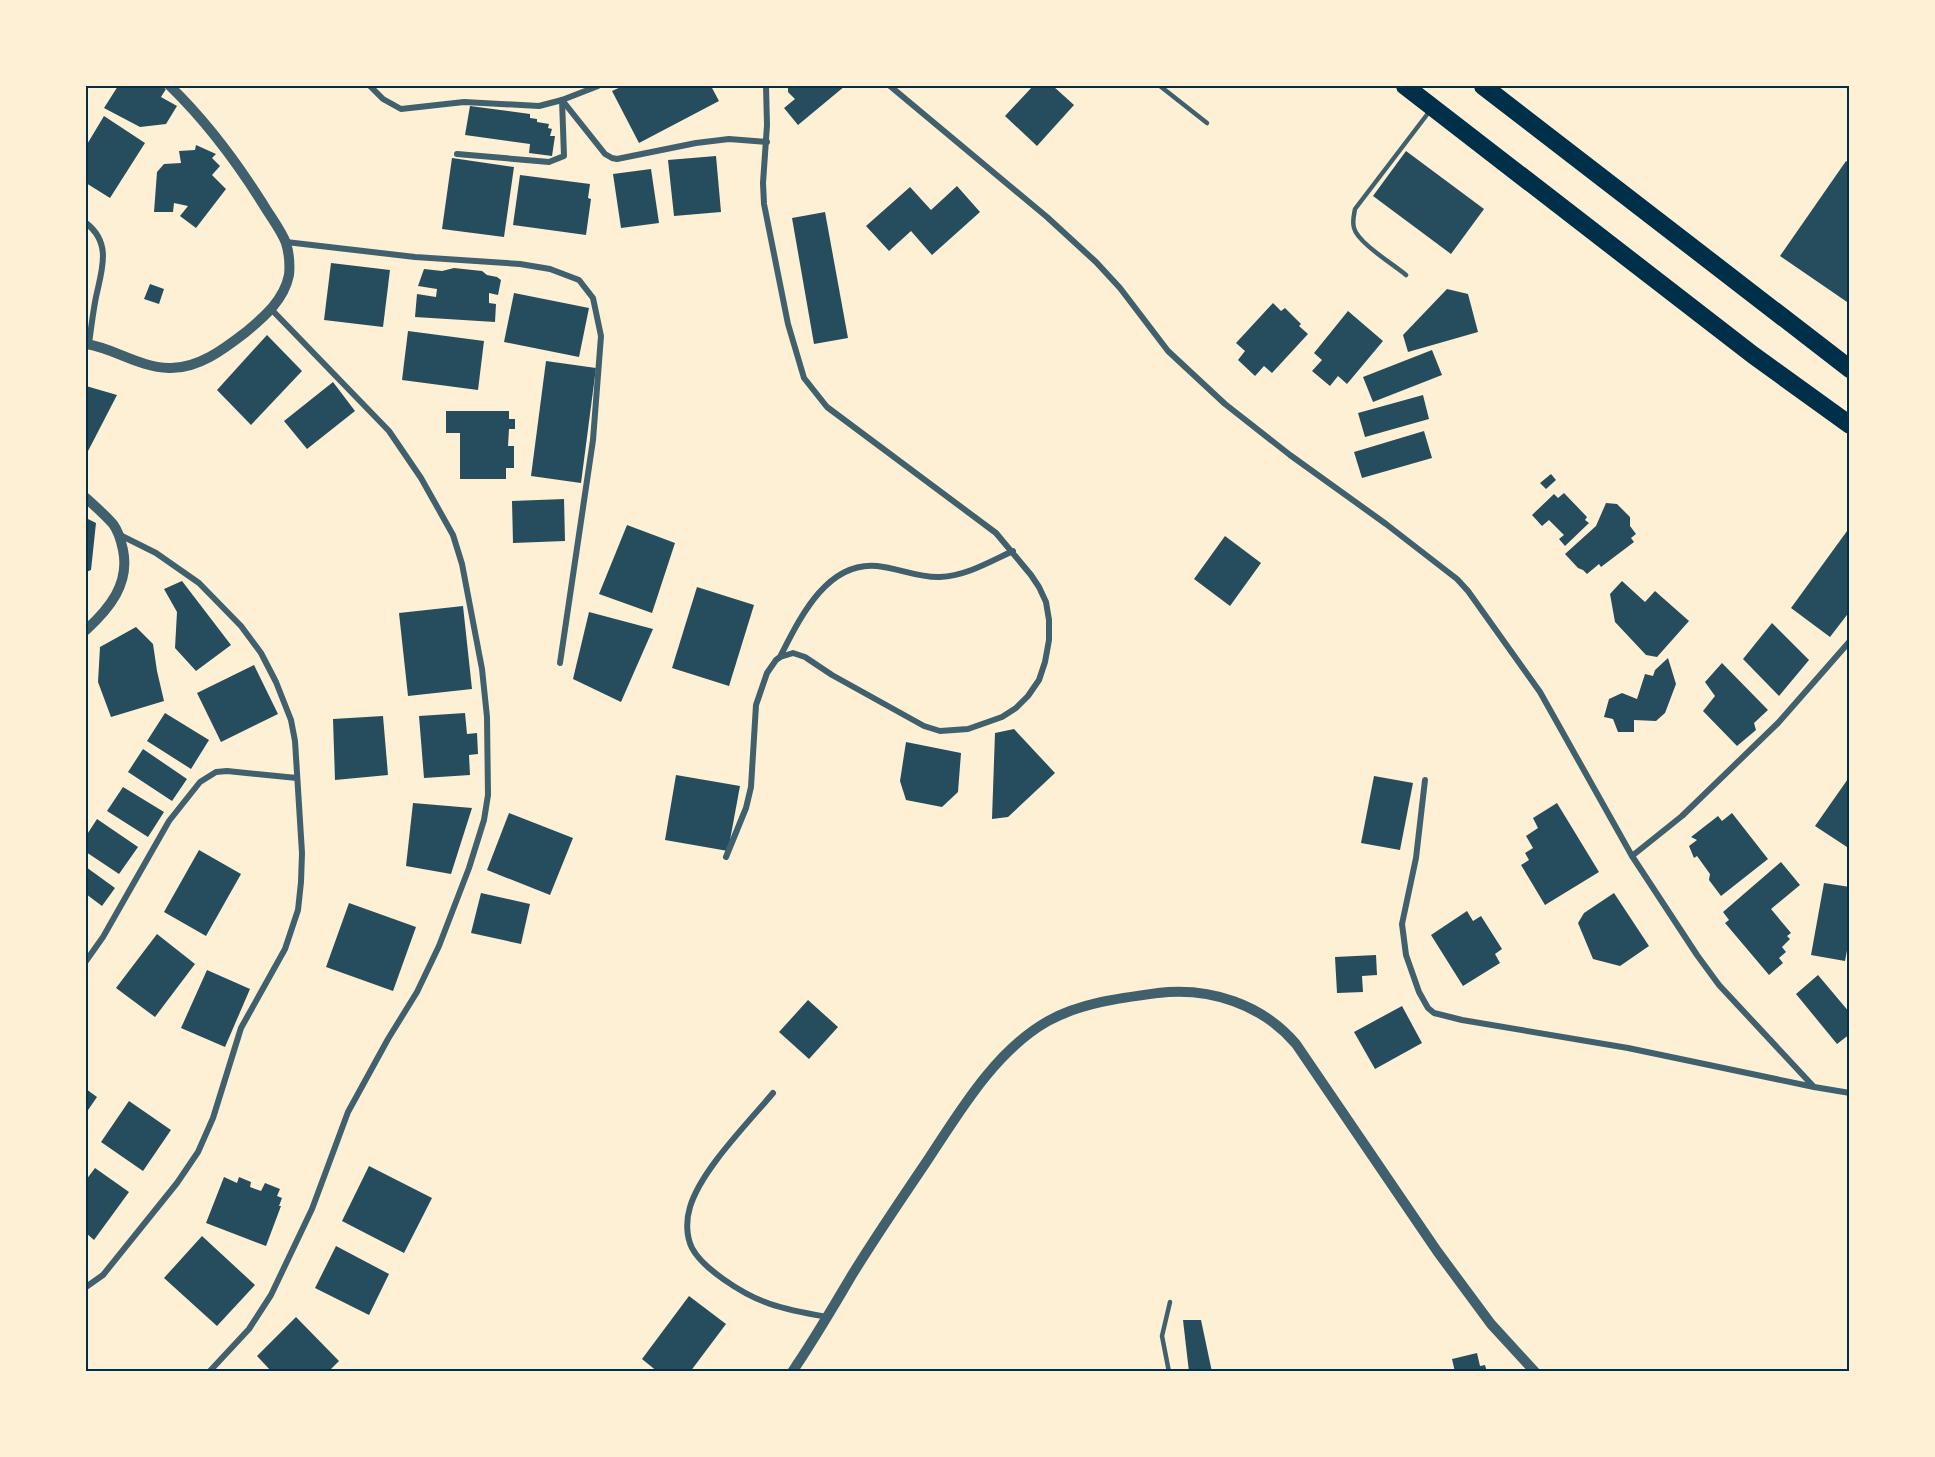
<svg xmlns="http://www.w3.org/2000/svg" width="1935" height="1457" viewBox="0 0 1935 1457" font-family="'Fira Sans Condensed',sans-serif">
<rect width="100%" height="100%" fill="#fdf0d5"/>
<g fill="#264d5e">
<polygon points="118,86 161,86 166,89 161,97 177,106 166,124 140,127 104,108"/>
<polygon points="623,86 711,86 719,101 639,143 612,91"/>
<polygon points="788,86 845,86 798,125 784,108 795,99 788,92"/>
<polygon points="1033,86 1053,86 1074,105 1037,146 1005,116"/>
<polygon points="470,106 530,114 530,118 537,119 537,122 549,124 548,128 552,129 550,136 555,136 552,156 529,153 530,144 465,135"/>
<polygon points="104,116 145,143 110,198 86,183 86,146"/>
<polygon points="196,145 216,154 212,158 220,166 212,175 226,189 196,228 180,216 188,206 174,203 173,212 154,212 157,172 164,164 181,163 179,151 195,150"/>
<polygon points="1406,151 1484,209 1451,254 1373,196"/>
<polygon points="716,156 721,212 674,216 668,160"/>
<polygon points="452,158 514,167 504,237 442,229"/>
<polygon points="1846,161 1850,163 1850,304 1780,256"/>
<polygon points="651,169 659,223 621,228 613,174"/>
<polygon points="520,175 590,184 588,198 591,199 586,235 513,225"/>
<polygon points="957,186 980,212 932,255 911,231 889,251 866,226 910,187 931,210"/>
<polygon points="825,212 848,338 814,344 792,218"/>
<polygon points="331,263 390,270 383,327 324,320"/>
<polygon points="454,268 482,271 487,275 497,277 501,280 498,295 489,293 489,303 496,304 495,322 415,317 417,294 436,297 437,289 418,286 424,269 442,271"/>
<polygon points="150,284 164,289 159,304 144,299"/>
<polygon points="1447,289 1468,294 1478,332 1408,352 1403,335"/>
<polygon points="514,293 589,308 579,357 504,342"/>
<polygon points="1273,303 1281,311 1285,308 1301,324 1299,326 1308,334 1272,373 1264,366 1255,376 1238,360 1245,351 1236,343"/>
<polygon points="1348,311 1383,341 1347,384 1338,376 1330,386 1312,371 1322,360 1314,353"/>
<polygon points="408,331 484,341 478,390 402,380"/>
<polygon points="267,335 302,371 251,425 217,390"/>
<polygon points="1432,350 1442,375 1373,402 1363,377"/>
<polygon points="546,361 596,368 581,483 531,476"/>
<polygon points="333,382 355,411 307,449 284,421"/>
<polygon points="86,386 117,395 86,455"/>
<polygon points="1423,395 1429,419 1365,437 1358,413"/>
<polygon points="446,411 509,411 509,419 515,419 515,429 509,429 508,446 514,446 514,468 506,468 506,479 460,479 460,433 446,433"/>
<polygon points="1424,431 1432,458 1362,478 1354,452"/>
<polygon points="1551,474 1556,480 1546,489 1540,483"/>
<polygon points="1564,493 1587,517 1585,520 1589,523 1565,546 1559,539 1564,535 1549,520 1542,526 1532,515 1554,494 1558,498"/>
<polygon points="564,499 565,541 513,543 512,501"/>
<polygon points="1606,503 1617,504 1630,517 1630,526 1636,534 1631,538 1634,542 1601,567 1599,564 1587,574 1583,570 1578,568 1565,554 1596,526"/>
<polygon points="86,518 96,523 91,570 86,572"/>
<polygon points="627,525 675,543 652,613 599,594"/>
<polygon points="1850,527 1850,611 1830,637 1791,608"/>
<polygon points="1225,536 1261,563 1230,606 1194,579"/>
<polygon points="182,581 231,645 196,671 175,648 177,612 164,589"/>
<polygon points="1622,581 1645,602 1655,591 1689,621 1657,657 1646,655 1615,622 1610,594"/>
<polygon points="697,587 754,605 729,686 672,668"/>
<polygon points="463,606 472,689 408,696 399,613"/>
<polygon points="589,612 653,629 621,702 573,679"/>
<polygon points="1772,623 1809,660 1779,696 1743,659"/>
<polygon points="136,627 153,644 157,671 164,701 111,717 98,682 100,647"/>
<polygon points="1668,658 1676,684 1665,713 1656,721 1634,720 1634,732 1618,732 1613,719 1604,717 1609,699 1622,693 1637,699 1645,674 1653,676 1655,670"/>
<polygon points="1722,663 1768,710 1754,723 1756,730 1737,746 1703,711 1715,696 1705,682"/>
<polygon points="254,665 278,714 221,742 197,693"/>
<polygon points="165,713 209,740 191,769 147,741"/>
<polygon points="465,713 467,734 477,733 478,754 469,755 470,775 424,778 419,716"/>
<polygon points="383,716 388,775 335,780 333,719"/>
<polygon points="1014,729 1055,773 1008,817 992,819 995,733"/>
<polygon points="906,742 961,753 958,792 942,807 906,800 900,781"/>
<polygon points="143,749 187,779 172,801 128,772"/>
<polygon points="676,775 740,786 728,851 665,840"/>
<polygon points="1374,776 1413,783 1400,850 1361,843"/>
<polygon points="1850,776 1850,849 1815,826"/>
<polygon points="123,787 164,812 148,837 107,811"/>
<polygon points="413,803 472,808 451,874 406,866"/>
<polygon points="1557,803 1599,872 1545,905 1521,865 1529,860 1525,853 1533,848 1526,836 1538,828 1533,818"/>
<polygon points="509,813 573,838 550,895 487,870"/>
<polygon points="1732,813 1768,859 1721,896 1709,880 1710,874 1697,856 1694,858 1689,846 1697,840 1691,837 1718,816 1722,821"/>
<polygon points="97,819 138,847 119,874 86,852 86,836"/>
<polygon points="199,850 241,874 206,936 164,912"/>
<polygon points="1781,862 1800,885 1771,909 1791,933 1787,936 1790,939 1782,947 1786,952 1779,958 1783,963 1769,975 1725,923 1729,920 1723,912"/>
<polygon points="86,867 115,888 102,906 86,894"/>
<polygon points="1824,883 1850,887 1850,934 1845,961 1811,955"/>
<polygon points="481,893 530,904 521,944 471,933"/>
<polygon points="1614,893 1649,946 1620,966 1593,959 1578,923 1584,913"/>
<polygon points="349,903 416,927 393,991 326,967"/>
<polygon points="1467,911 1473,921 1481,916 1502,949 1495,954 1500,963 1463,986 1431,935"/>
<polygon points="157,934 195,964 155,1017 116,988"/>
<polygon points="1376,955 1377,975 1362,976 1363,992 1337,993 1335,957"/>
<polygon points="207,970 250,989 225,1047 181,1028"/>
<polygon points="1818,975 1850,1013 1850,1034 1837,1044 1796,994"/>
<polygon points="808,1000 838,1027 809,1059 779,1032"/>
<polygon points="1402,1006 1422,1043 1375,1069 1354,1032"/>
<polygon points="86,1089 97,1097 86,1113"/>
<polygon points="129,1101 171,1130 143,1171 101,1142"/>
<polygon points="369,1166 432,1198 404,1253 342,1221"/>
<polygon points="95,1168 129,1192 94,1240 86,1233 86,1180"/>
<polygon points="224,1177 237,1183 239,1177 251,1182 250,1187 261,1191 265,1183 280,1189 277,1196 282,1198 279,1206 281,1206 266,1246 206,1223"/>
<polygon points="202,1236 255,1285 217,1326 164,1278"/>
<polygon points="336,1246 389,1274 369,1315 315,1288"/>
<polygon points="689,1296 726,1324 690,1372 658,1372 642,1359"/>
<polygon points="296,1317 339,1361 328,1372 272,1372 257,1356"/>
<polygon points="1183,1320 1201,1320 1212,1372 1189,1372"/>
<polygon points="1477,1353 1480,1366 1485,1365 1487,1372 1455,1372 1452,1359"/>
</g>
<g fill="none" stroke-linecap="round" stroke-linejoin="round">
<g stroke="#3f606c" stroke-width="4.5">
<polyline points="1160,86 1207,123"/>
<path d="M1406,275C1393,264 1358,243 1354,228C1352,221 1354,215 1355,209L1429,112"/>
<polyline points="1169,1372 1162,1336 1170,1302"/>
</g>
<g stroke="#3f606c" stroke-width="6">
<polyline points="370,86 383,99 401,109 464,102 539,106 562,100 598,86"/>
<polyline points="890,86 1047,217 1096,262 1120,288 1168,351 1225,404 1290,455 1386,524 1457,579 1468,591 1540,692 1632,856 1697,955 1719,985 1814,1087 1850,1093"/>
<polyline points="562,100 605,154 612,158 617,159 696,143 729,139 767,142"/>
<polyline points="457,154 549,162 564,156 562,100"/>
<path d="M86,223C112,243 102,269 96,297C93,312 91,328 89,344"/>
<polyline points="286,242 415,257 520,264 550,269 579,280 593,298 601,336 593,440 560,663"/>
<path d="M780,657C799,620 826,561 877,566C898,568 919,578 940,577C966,576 989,562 1013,551"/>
<polyline points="1425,780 1416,858 1402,924 1406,955 1419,992 1428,1008 1434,1013 1462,1020 1628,1048 1814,1087"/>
<polyline points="1632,856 1682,816 1778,723 1850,641"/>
<polyline points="726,857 746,808 751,787 756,705 767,673 776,660 780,657 793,653 805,657 832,675 924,726 940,731 968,729 1002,717 1016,708 1028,696 1039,680 1045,662 1049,640 1049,620 1046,602 1039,587 1031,575 996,533 827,407 804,378 788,324 764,204 763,183 767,125 766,86"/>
<polyline points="86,961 103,937 169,821 200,782 216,772 227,771 297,778"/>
<path d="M773,1093C748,1123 701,1170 690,1207C686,1220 686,1236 692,1248C703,1269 743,1294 765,1302C785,1310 806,1313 827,1317"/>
<polyline points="86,1287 103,1275 177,1183 198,1152 213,1118 241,1028 285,949 298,910 301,882 302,853 295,741 291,720 276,682 261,653 241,626 199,583 156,553 120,535"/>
<polyline points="209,1372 249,1329 271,1295 312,1209 348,1112 388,1039 417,992 439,946 469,868 484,820 488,795 487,717 482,669 462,564 453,535 421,478 389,431 271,309"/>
</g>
<g stroke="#3f606c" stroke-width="10">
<path d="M86,344C114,348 138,367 169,368C198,369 224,349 246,332C264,317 284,300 289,275C290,265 289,253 286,243C281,230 270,216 263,204C236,161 206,121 170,86"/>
<path d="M86,498C95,506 105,515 113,524C119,532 121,540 123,550C130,584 109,609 86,630"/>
<path d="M792,1372C814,1340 833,1307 852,1275C876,1236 902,1198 927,1161C960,1111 995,1051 1048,1021C1081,1003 1120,998 1158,993C1210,987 1262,1004 1296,1044L1437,1251L1491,1324L1535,1372"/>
</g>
<g stroke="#003049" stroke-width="18">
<polyline points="1405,86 1753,355 1850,425"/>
<polyline points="1483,86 1850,369"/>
</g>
</g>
<rect width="1935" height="1457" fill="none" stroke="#fdf0d5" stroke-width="174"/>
<rect x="87" y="87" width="1761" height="1283" fill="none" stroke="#003049" stroke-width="2"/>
</svg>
